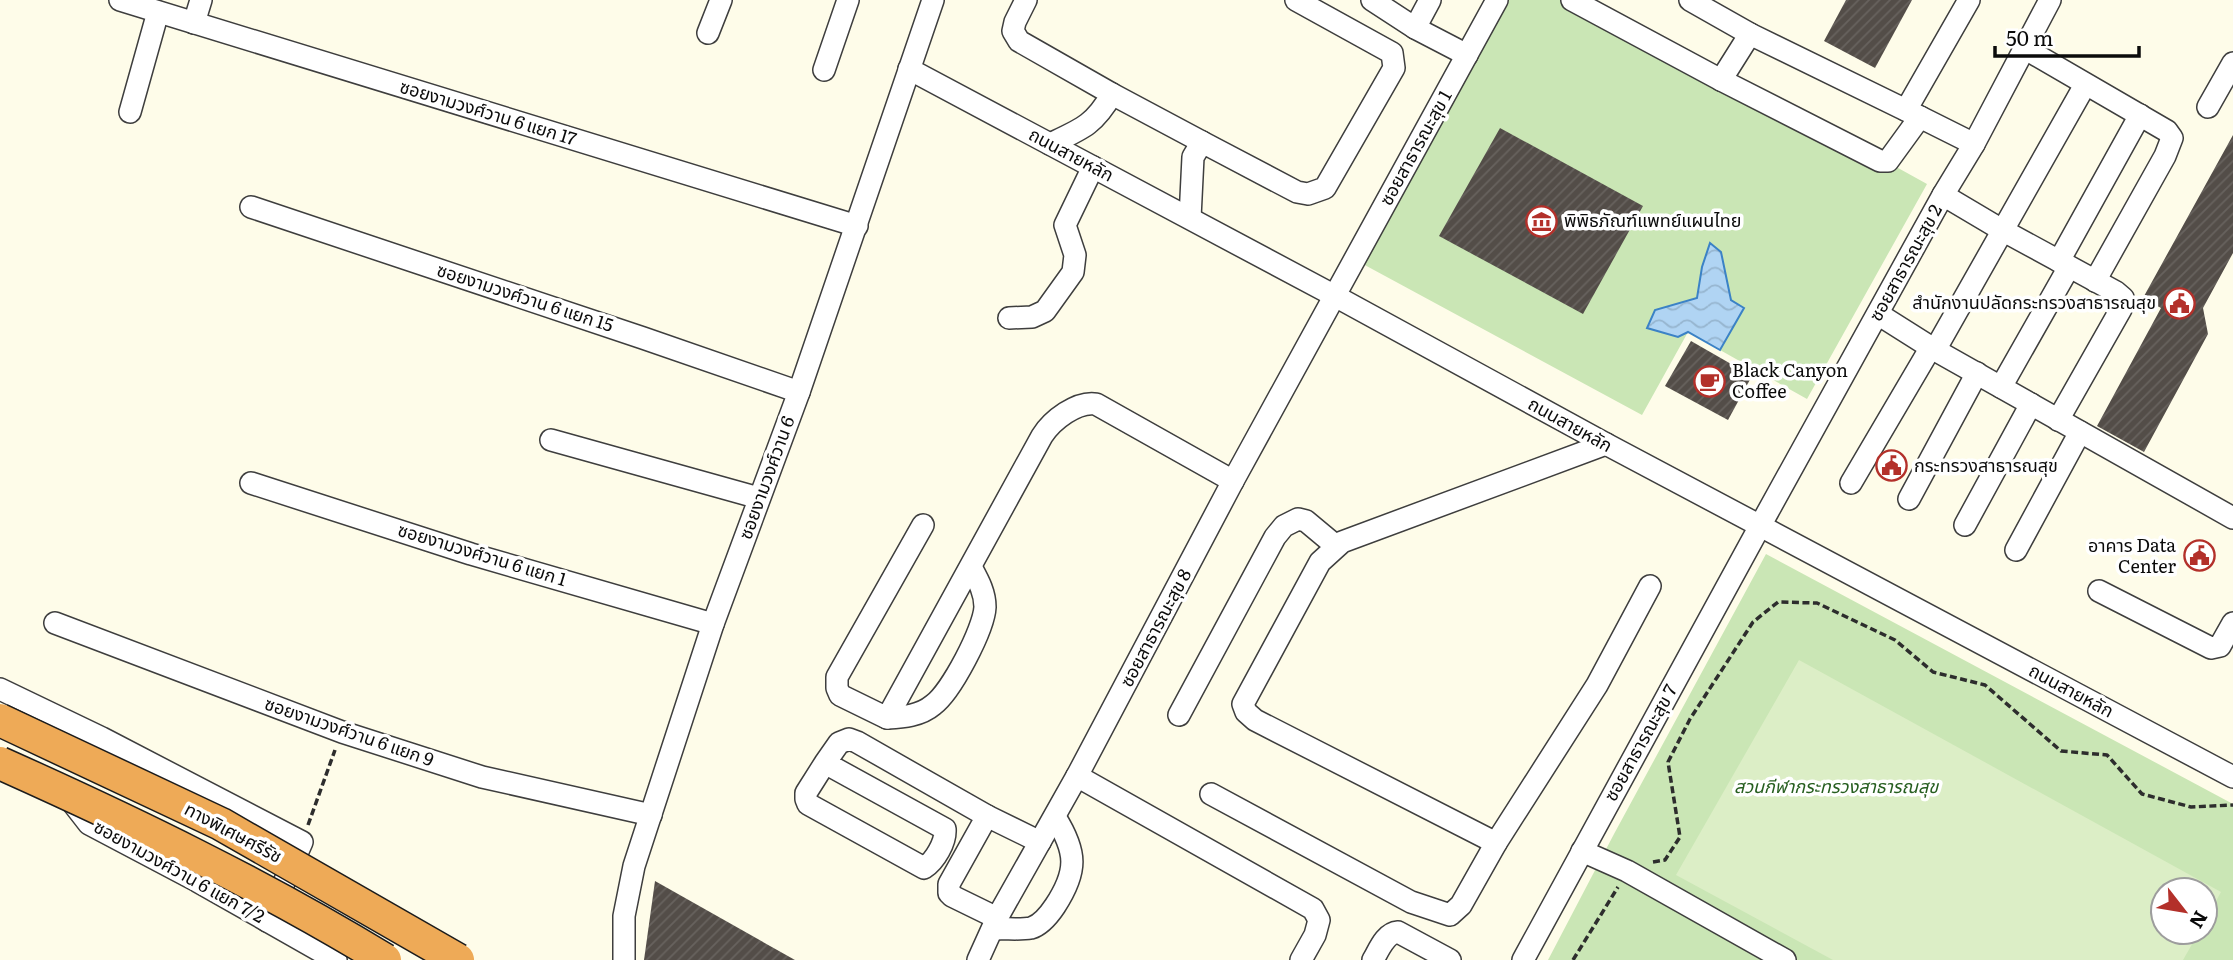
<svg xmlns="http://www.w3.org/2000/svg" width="2233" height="960" viewBox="0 0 2233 960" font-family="Literata,'Noto Sans Thai',serif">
<defs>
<pattern id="water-waves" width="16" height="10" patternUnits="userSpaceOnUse" patternTransform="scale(1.75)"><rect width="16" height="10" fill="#b0d4f3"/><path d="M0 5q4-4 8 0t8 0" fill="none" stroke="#96b5cf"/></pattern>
<pattern id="building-hatch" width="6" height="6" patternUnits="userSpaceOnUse" patternTransform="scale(1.75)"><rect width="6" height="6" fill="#534d48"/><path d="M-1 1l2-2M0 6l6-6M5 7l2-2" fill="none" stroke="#67625e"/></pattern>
</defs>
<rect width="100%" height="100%" fill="#fefce9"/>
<g fill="#cae6b5" fill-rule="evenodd">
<polygon points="1501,0 1595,0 1927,184 1807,399 1688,332 1642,415 1361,263"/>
<path d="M1766,554L2233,804V960H1548L1614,834ZM2163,890H2205V932H2163Z"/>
</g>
<polygon fill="#dceec6" points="1799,660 2221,892 2205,921 2205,890 2163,890 2163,932 2199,932 2183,960 1833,960 1676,875"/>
<polygon fill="url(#water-waves)" stroke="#3b82c6" stroke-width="2" points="1710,243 1721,252 1731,300 1744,308 1720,350 1688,332 1678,337 1647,328 1655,310 1697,298 1702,267"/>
<g fill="url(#building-hatch)">
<polygon points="1846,0 1912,0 1875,68 1824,41"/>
<polygon points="1500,128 1643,206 1583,314 1439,236"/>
<polygon points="2233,135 2233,253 2203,308 2208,334 2144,452 2097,426 2161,308 2143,298"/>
<polygon points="1691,341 1752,376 1728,420 1665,386"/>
<polygon points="655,881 795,960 644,960"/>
</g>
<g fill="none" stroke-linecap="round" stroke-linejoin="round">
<defs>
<g id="minor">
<polyline points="120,0 857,226"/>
<path d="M1026,0L1015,22L1013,31L1019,41L1112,94C1094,125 1082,129 1050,144"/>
<polyline points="1372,0 1415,28 1430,0"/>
<polyline points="1572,0 1721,80 1880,161 1888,161 1920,117 1750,34 1690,0"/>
<polyline points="194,23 201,0"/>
<polyline points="1415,28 1467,55"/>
<polyline points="708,33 721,0"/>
<polyline points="2024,48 2167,131 2172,138 2165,156 2095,281"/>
<polyline points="909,69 1335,296 1606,444 2233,777"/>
<polyline points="824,70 848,0"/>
<polyline points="1721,80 1750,34"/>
<polyline points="1112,94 1202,142"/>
<polyline points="2208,107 2233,63"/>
<polyline points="1906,110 1969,0"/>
<polyline points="130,112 158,12"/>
<polyline points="1920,117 1974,144"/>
<polyline points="1943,195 2002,230 2116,292 2123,298 2121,309 2058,420"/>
<polyline points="251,207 643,338 799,392"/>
<polyline points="1190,218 1193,157 1202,142 1297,192 1308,194 1325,188 1394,68 1392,53 1296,0"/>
<polyline points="2059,261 2140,115"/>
<polyline points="1878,314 1935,350 2233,518"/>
<polyline points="1009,318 1032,317 1045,311 1073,272 1075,255 1065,225 1093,167"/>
<polyline points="1935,350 2085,85"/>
<polyline points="2001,387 2069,267"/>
<polyline points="551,440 759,498"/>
<polyline points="1606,444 1342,542 1320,562 1243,704 1246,712 1255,720 1496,843 1597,685 1650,586"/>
<polyline points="251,483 471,554 713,624"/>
<polyline points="1851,483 1931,347"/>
<polyline points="1909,499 1977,373"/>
<path d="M923,525L837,677V688L840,695L887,718L1042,436C1052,420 1077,401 1096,404L1233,481"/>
<polyline points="1965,525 2031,404"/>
<polyline points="2016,550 2080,432"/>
<polyline points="2099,591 2211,648 2220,646 2233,623"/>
<polyline points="55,623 342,732 482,777 651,815"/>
<polyline points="0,689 102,738 302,842 267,921"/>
<polyline points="1179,715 1275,537 1284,526 1298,519 1306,521 1336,546"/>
<path d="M887,718C903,717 920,716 933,705C951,692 984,629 985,607C985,592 978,580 971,567"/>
<path d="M825,763L945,829C946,842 935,861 924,868L808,804L806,799V793L825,763L839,743L849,739L857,742L987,816L949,884V893L952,896L997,918"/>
<polyline points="1077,776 1313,909 1319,920 1315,935 1301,960"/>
<polyline points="1211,794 1411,902 1450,915 1461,905 1496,843"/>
<polyline points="68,797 89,824 197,881 336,960"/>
<polyline points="987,816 1040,842"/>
<polyline points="1582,851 1627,871 1785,960"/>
<path d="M993,929C1004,928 1019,930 1031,928C1041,925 1049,915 1055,906C1078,871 1077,852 1055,817"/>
<polyline points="624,960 624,916 634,866 713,624 799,392 933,0"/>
<polyline points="978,960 997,918 1077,776 1233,481 1497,0"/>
<path d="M1373,960C1379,950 1385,933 1398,932L1450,960"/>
<polyline points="1523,960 1760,526 1943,195 1974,144 2050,0"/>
</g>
</defs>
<use href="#minor" stroke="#3e3e3e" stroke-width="24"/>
<g stroke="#2d2d2d" stroke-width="3.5" stroke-dasharray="7 3.5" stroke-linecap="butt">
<polyline points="308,825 335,750"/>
<polyline points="1653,862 1665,860 1680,837 1668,762 1690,719 1753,622 1778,602 1817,603 1895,640 1933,672 1985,685 2061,751 2107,755 2142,794 2191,807 2233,805"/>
<polyline points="1573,960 1618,887"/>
</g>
<use href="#minor" stroke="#fff" stroke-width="21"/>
<defs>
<g id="highway-bridge">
<polyline points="0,720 221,824 458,960"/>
<path d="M0,763C132,822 262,885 385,960"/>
</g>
</defs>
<use href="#highway-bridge" stroke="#1c1c1c" stroke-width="35" stroke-linecap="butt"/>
<use href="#highway-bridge" stroke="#eeaa57" stroke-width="32"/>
</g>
<defs>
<symbol id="museum-ring" viewBox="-11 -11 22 22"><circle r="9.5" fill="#fff" stroke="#b3302a" stroke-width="1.5"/><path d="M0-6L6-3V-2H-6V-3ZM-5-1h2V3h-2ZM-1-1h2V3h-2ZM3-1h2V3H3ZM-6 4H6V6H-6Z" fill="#b3302a"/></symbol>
<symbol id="civic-ring" viewBox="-11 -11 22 22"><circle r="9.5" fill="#fff" stroke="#b3302a" stroke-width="1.5"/><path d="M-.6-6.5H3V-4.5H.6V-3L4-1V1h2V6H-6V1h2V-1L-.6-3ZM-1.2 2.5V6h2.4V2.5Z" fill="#b3302a"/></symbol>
<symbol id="cafe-ring" viewBox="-11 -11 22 22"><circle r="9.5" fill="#fff" stroke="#b3302a" stroke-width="1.5"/><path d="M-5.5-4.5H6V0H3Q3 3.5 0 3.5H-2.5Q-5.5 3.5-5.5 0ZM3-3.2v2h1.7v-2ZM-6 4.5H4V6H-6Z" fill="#b3302a"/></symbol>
</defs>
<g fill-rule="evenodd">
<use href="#museum-ring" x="1524" y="204" width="35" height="35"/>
<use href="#civic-ring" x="2162" y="286" width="35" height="35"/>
<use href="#cafe-ring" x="1692" y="364" width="35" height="35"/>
<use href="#civic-ring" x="1874" y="448" width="35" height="35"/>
<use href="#civic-ring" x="2182" y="538" width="35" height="35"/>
</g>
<g text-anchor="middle" stroke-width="7" stroke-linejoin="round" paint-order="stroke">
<g font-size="18" fill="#0b0b0b" stroke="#fff">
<text transform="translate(488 113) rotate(17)" y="6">ซอยงามวงศ์วาน 6 แยก 17</text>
<text transform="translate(1416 148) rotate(-61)" y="6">ซอยสาธารณะสุข 1</text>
<text transform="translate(1071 155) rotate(28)" y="6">ถนนสายหลัก</text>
<text transform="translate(1906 263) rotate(-61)" y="6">ซอยสาธารณะสุข 2</text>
<text transform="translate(525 298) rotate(18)" y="6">ซอยงามวงศ์วาน 6 แยก 15</text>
<text transform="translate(1570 425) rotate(29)" y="6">ถนนสายหลัก</text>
<text transform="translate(767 478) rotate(-70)" y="6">ซอยงามวงศ์วาน 6</text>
<text transform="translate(482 555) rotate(17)" y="6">ซอยงามวงศ์วาน 6 แยก 1</text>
<text transform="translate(1156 628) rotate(-62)" y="6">ซอยสาธารณะสุข 8</text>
<text transform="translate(2071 691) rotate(28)" y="6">ถนนสายหลัก</text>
<text transform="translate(349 732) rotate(19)" y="6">ซอยงามวงศ์วาน 6 แยก 9</text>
<text transform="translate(1641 743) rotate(-61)" y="6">ซอยสาธารณะสุข 7</text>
<text transform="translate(233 833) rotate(28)" y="6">ทางพิเศษศรีรัช</text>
<text transform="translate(179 872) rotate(29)" y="6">ซอยงามวงศ์วาน 6 แยก 7/2</text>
</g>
<g font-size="18" fill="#0b0b0b" stroke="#fff" text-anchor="start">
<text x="1564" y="227">พิพิธภัณฑ์แพทย์แผนไทย</text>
<text x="2156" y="309" text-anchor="end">สำนักงานปลัดกระทรวงสาธารณสุข</text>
<text x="1732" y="377">Black Canyon<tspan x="1732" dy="21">Coffee</tspan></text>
<text x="1914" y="472">กระทรวงสาธารณสุข</text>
<text x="2176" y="552" text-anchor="end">อาคาร Data<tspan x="2176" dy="21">Center</tspan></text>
</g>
<g font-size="18" font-style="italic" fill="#265e1f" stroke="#fff">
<text x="1836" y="793">สวนกีฬากระทรวงสาธารณสุข</text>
</g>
</g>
<g transform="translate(2184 911) rotate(121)"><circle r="33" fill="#ffffff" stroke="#9d9d9d" stroke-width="2"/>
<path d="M0-5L12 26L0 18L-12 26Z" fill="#b3302a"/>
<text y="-10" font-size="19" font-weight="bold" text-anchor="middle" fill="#0b0b0b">N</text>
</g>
<path d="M1995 46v10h144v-10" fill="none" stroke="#0b0b0b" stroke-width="3.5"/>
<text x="2006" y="46" font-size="21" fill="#0b0b0b" stroke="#ffffff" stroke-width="5" paint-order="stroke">50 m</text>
</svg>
